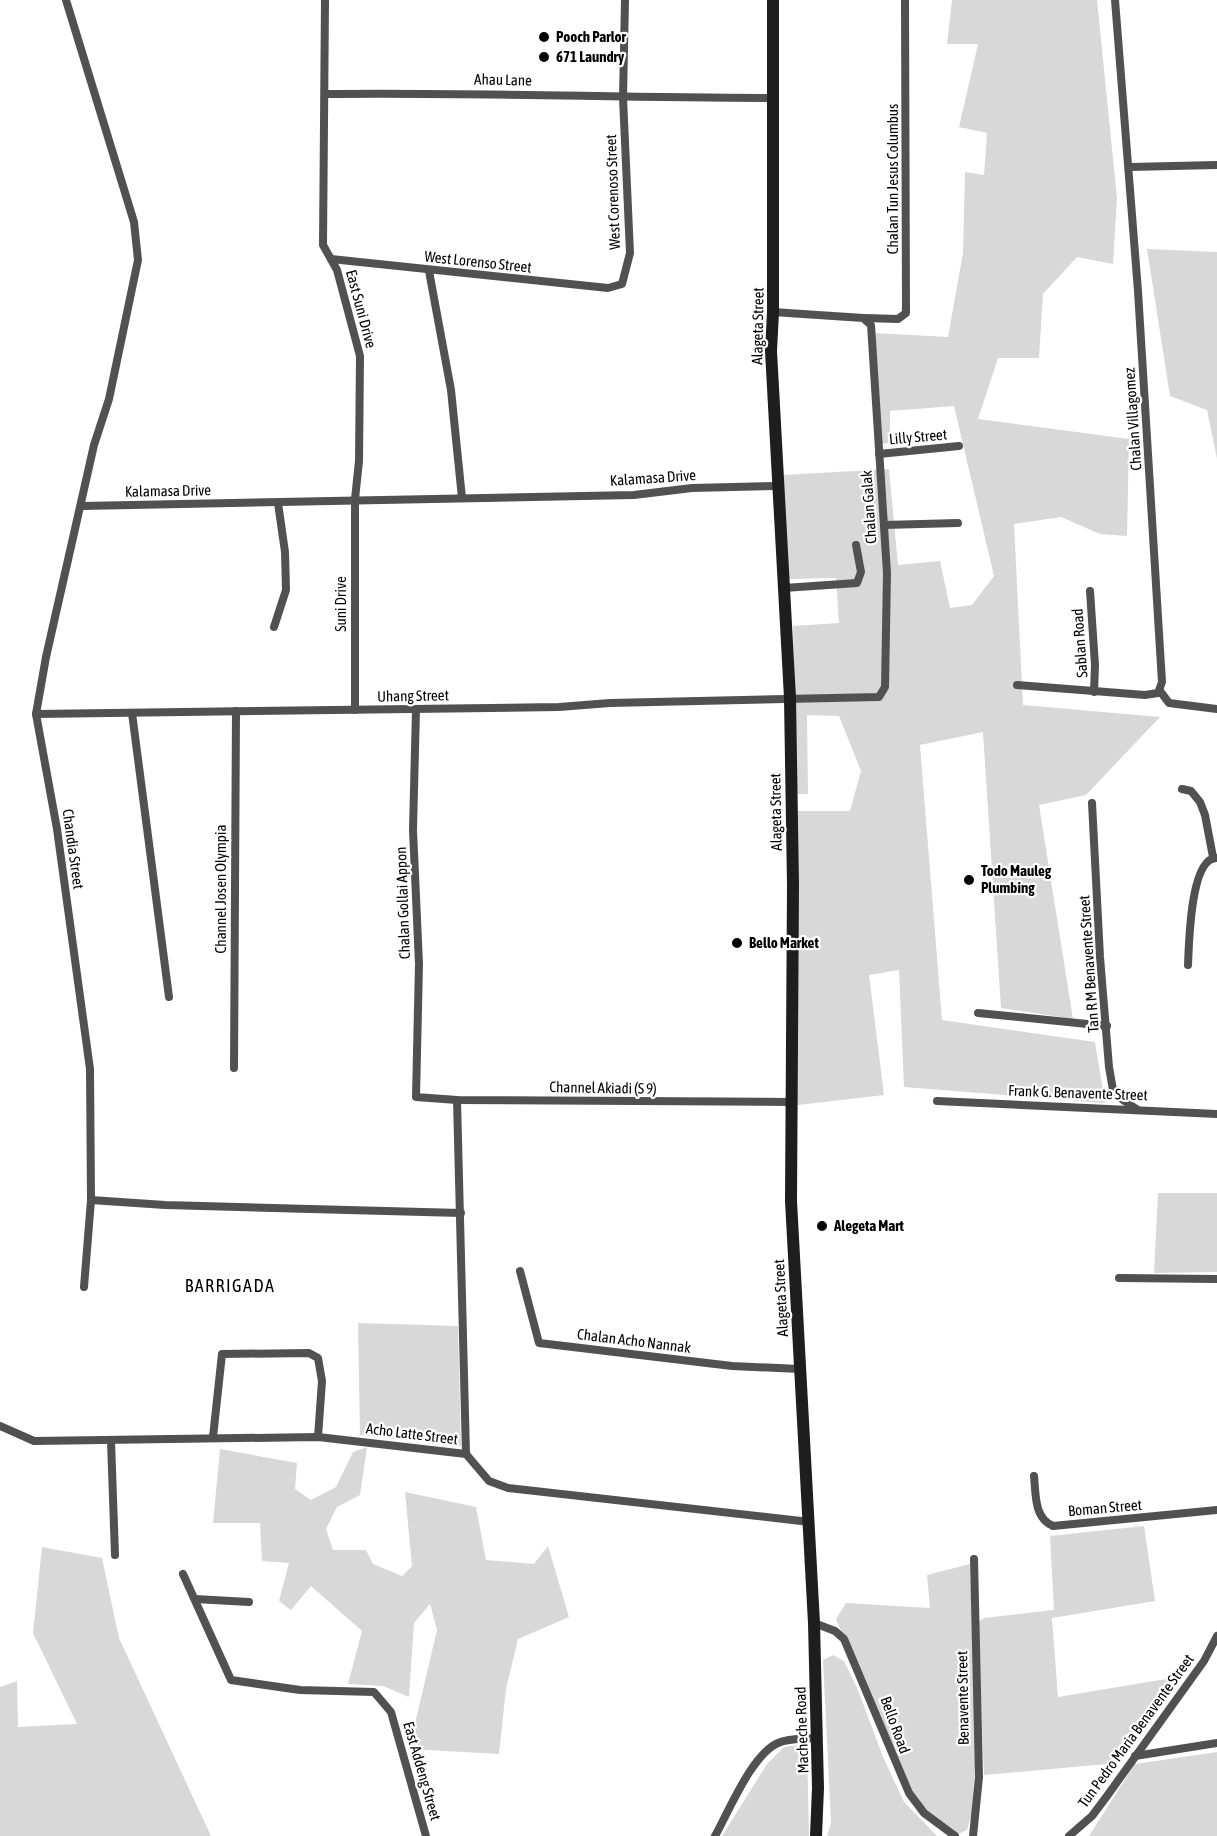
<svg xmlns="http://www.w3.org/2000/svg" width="1217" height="1836" viewBox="0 0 1217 1836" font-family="'Asap Condensed',sans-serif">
<rect width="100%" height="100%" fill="#fff"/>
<g fill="#d8d8d8">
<polygon points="952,0 1097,0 1117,198 1113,264 1077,257 1043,294 1039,358 998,358 978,419 1129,439 1127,536 1100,534 1061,517 1014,524 1023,705 1160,717 1086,795 1039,805 1073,1019 1001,1008 983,732 920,745 942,1020 1095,1042 1105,1103 904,1087 899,970 869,975 884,1095 790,1106 793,811 850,811 861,771 839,716 807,715 808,794 797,794 793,626 839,623 836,578 789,579 783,475 889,469 898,565 940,561 950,608 972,605 994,576 954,406 890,411 890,443 880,444 875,333 948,337 963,253 965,172 984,175 987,133 959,127 978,44 947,44"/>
<polygon points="1147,249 1217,252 1217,459 1207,410 1170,396"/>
<polygon points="1158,1193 1217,1193 1217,1272 1154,1273"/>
<polygon points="358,1323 458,1326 461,1446 360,1435"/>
<polygon points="367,1447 360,1495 337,1507 326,1529 333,1550 366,1550 373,1564 402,1576 412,1566 405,1492 476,1507 486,1560 534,1564 548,1546 569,1617 518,1639 506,1689 499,1754 409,1749 437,1630 430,1604 414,1623 409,1697 383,1686 348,1684 362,1631 311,1586 291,1610 279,1601 289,1563 262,1561 260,1523 213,1523 220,1449 297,1463 295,1489 311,1500 336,1487 353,1452"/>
<polygon points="1144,1526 1155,1601 1052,1618 1058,1697 1184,1676 1118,1763 984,1775 978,1622 984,1618 1054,1610 1050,1536"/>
<polygon points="42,1547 102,1558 119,1638 211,1836 0,1836 0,1687 17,1681 18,1727 77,1724 33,1633"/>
<polygon points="970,1564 976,1751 972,1812 967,1830 958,1834 941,1826 909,1793 836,1619 846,1603 930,1608 927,1575"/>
<polygon points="833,1655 844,1661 858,1690 883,1757 904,1802 937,1836 827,1836 831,1823 823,1660"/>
<polygon points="807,1744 809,1836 722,1836 767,1764 784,1747"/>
<polygon points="1217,1752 1217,1836 1089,1836 1135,1764"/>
</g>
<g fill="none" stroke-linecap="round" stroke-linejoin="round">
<g stroke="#515151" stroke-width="8">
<polyline points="66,0 134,222 138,260 109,399 94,445 46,657 36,714 57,829 90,1069 91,1200 84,1287"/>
<polyline points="325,0 323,245 337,270 360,356 359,461 355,499 355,710"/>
<path d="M325,94C475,92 624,98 774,98"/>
<polyline points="1130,167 1217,165"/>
<polyline points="331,259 608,288 622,284 630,253 623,98 625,0"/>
<polyline points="429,271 451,390 462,498"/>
<polyline points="865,318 898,319 906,313 905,0"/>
<polyline points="879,454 959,446"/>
<polyline points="82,506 634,495 692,488 777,486"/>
<polyline points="884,525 958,523"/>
<polyline points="784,588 857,583 861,572 856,545"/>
<polyline points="1090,591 1095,665 1094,692"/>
<polyline points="274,627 286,590 285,552 278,503"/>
<polyline points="1017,685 1145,695 1158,693 1162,682 1138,291 1115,0"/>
<polyline points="1160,691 1169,703 1217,709"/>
<polyline points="416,709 413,830 419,964 416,1097 457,1100 790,1102"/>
<polyline points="132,713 169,997"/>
<polyline points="36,714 559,707 610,703 879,697 885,687 887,573 871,325 863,318 773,312"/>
<polyline points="1182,789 1191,791 1200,802 1205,815 1213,857"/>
<polyline points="1092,803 1100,957 1109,1067 1113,1090 1117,1096 1138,1110"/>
<path d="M1188,965C1189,945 1190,857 1217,858"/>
<polyline points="978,1013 1107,1026"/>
<polyline points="234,1068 236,711"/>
<polyline points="457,1100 466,1454"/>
<polyline points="937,1101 1217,1114"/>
<polyline points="91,1200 165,1205 461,1213"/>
<polyline points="520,1271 539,1343 732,1366 800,1369"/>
<polyline points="1119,1278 1217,1279"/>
<polyline points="0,1426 34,1441 318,1437 466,1454 489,1481 508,1488 810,1522"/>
<polyline points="213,1437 222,1354 309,1353 318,1358 322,1381 318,1437"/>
<polyline points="111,1441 115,1555"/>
<path d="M1034,1476C1036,1495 1034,1518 1053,1526L1217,1510"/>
<polyline points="183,1574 231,1680 300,1690 374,1692 391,1712 426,1836"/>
<polyline points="195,1599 249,1602"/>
<polyline points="814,1623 835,1631 844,1639 909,1793 924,1813 955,1836"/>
<polyline points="1135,1756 1217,1743"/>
<path d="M715,1836C729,1811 752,1754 778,1743C789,1738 804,1739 816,1738"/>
<polyline points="973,1836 979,1777 974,1559"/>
<polyline points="1069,1836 1092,1816 1107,1796 1204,1661 1217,1636"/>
</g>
<polyline stroke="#1e1e1e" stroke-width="12" points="773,0 773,312 771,351 790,698 793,885 791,1201 814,1623 818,1788 816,1836"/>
</g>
<g fill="#000" stroke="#fff" stroke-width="2">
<circle cx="544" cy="37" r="6"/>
<circle cx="544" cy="57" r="6"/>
<circle cx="969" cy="880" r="6"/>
<circle cx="737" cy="943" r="6"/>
<circle cx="822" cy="1226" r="6"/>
</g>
<g text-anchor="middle" stroke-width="4.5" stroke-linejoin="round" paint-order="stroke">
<g font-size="15" font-weight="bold" fill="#000" stroke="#fff" text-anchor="start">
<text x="556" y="42">Pooch Parlor</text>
<text x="556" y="62">671 Laundry</text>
<text x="981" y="876">Todo Mauleg<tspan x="981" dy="17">Plumbing</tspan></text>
<text x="749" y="948">Bello Market</text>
<text x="834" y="1231">Alegeta Mart</text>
</g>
<g font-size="15" fill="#000" stroke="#fff">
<text transform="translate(503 80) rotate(1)" y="5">Ahau Lane</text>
<text transform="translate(893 179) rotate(-90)" y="5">Chalan Tun Jesus Columbus</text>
<text transform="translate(613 192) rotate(-92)" y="5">West Corenoso Street</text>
<text transform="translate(478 262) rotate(6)" y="5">West Lorenso Street</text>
<text transform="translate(361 309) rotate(75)" y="5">East Suni Drive</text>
<text transform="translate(758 326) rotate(-89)" y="5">Alageta Street</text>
<text transform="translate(1133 419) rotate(-94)" y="5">Chalan Villagomez</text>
<text transform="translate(918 437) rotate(-5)" y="5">Lilly Street</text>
<text transform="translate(653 478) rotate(-4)" y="5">Kalamasa Drive</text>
<text transform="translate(168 491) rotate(-1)" y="5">Kalamasa Drive</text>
<text transform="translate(869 507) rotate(-94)" y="5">Chalan Galak</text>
<text transform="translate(341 604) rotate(-90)" y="5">Suni Drive</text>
<text transform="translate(1080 643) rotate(-94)" y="5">Sablan Road</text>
<text transform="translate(413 696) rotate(-1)" y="5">Uhang Street</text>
<text transform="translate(776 812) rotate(-91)" y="5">Alageta Street</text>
<text transform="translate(73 849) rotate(82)" y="5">Chandia Street</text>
<text transform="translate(221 889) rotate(-90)" y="5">Channel Josen Olympia</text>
<text transform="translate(403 903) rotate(-92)" y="5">Chalan Gollai Appon</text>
<text transform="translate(1089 964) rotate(-94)" y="5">Tan R M Benavente Street</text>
<text transform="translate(603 1088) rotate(1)" y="5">Channel Akiadi (S 9)</text>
<text transform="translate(1078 1093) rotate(2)" y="5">Frank G. Benavente Street</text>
<text transform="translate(781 1298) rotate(-93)" y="5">Alageta Street</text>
<text transform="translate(634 1341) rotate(7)" y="5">Chalan Acho Nannak</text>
<text transform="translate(412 1434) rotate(7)" y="5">Acho Latte Street</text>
<text transform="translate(1105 1508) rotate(-5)" y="5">Boman Street</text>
<text transform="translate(963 1698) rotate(-91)" y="5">Benavente Street</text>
<text transform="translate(895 1725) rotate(70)" y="5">Bello Road</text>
<text transform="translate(802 1730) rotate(-92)" y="5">Macheche Road</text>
<text transform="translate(1136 1731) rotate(-54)" y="5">Tun Pedro Maria Benavente Street</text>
<text transform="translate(422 1771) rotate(74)" y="5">East Addeng Street</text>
</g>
<g font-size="18" letter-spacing="1.5" fill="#000" stroke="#fff">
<text x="230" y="1292">BARRIGADA</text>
</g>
</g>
</svg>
